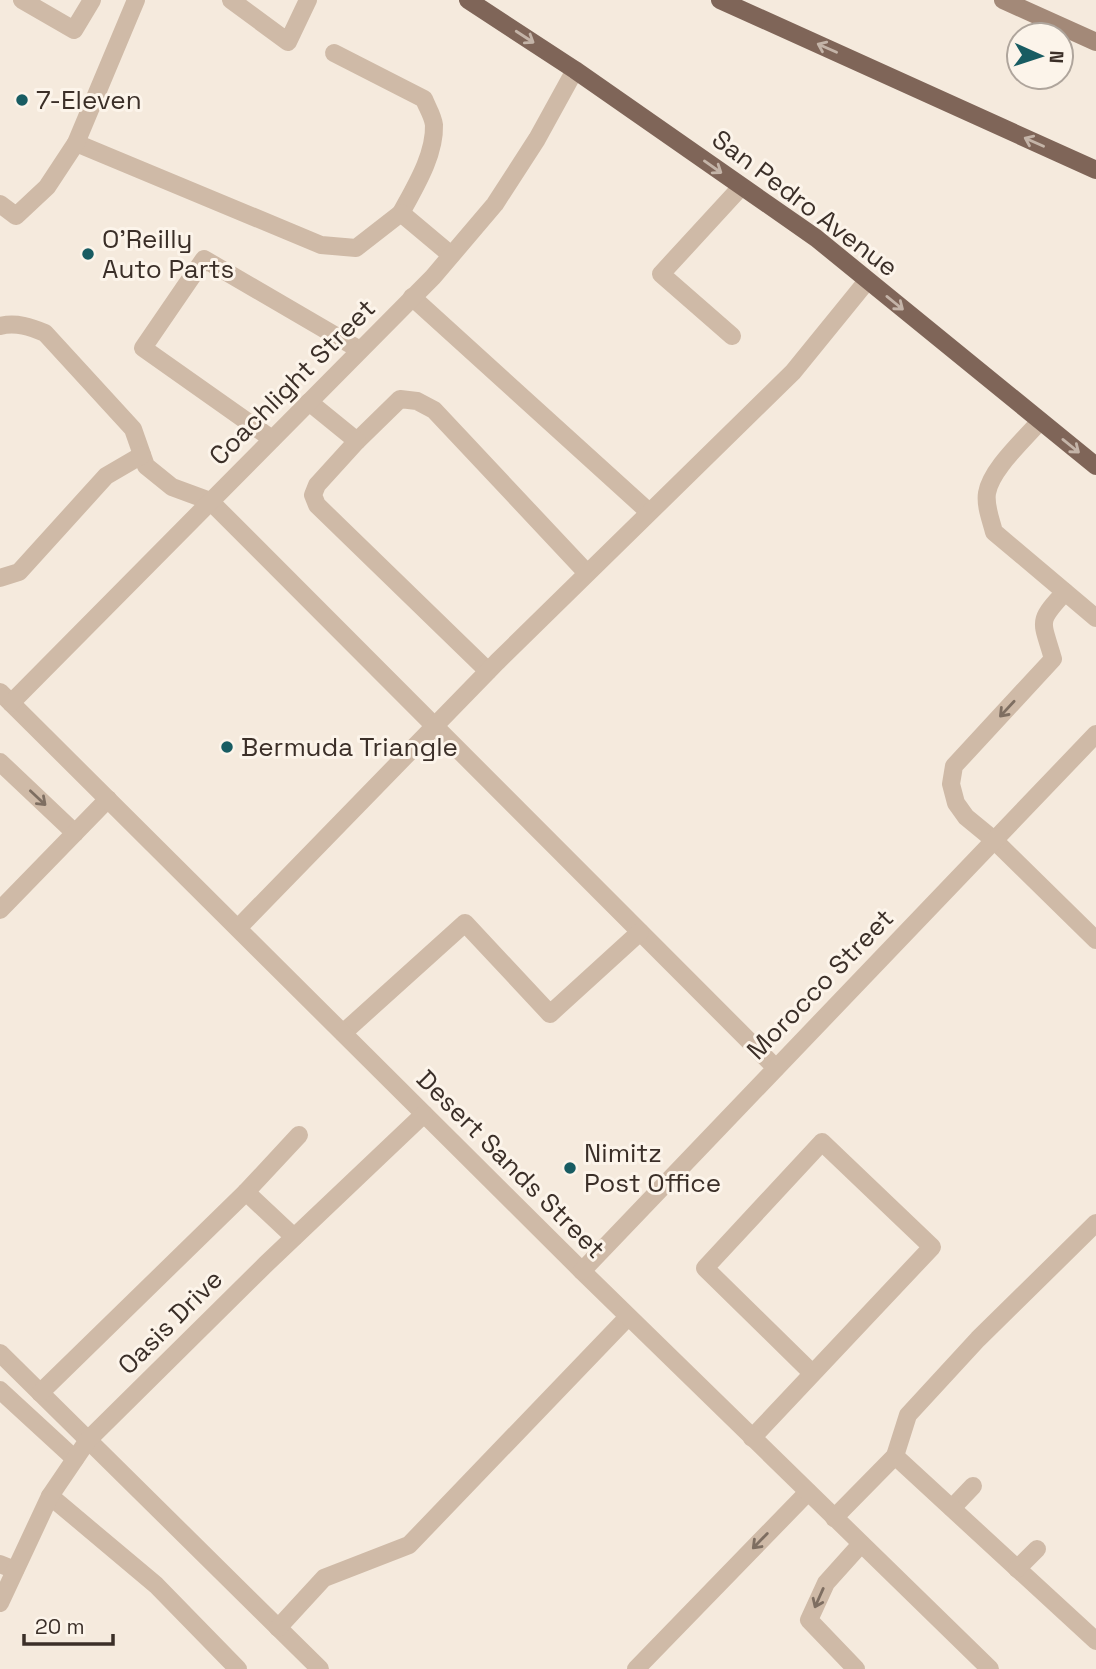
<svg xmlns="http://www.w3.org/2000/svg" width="1096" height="1669" viewBox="0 0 1096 1669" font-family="'Space Grotesk',sans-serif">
<rect width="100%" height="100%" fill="#f5eadd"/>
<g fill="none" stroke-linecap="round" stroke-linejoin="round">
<g stroke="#cfbaa7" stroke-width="18">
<polyline points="22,0 74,30 92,0"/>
<polyline points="231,0 288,42 308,0"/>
<path d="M334,53L424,99C427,107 433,116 434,125C435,155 415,187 401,213"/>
<polyline points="76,143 321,245 356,248 401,213 451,255"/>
<polyline points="0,204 16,216 47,187 76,143 136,0"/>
<polyline points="412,297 649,512"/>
<path d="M0,326C16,322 31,327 45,333L133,429L146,466L172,487L210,501L776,1068"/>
<polyline points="732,336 661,274 741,187"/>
<polyline points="309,402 357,441 400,399 417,401 434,410 587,573"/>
<polyline points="272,439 143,348 204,259 360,350"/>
<polyline points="357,441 317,485 313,495 317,505 488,671"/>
<polyline points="0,578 19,572 106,476 142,455"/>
<path d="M1065,592C1036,623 1042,620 1053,659L954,766L951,784L956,803L966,817L994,840L1096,940"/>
<polyline points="0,762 75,833"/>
<polyline points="0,910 108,799"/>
<polyline points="238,928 497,662 793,372 867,281"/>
<polyline points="343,1033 465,923 550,1014 640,932"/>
<polyline points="246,1192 299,1135"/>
<polyline points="0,1353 320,1669"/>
<polyline points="0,1390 75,1459"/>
<polyline points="40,1393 246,1192 294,1237"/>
<polyline points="752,1438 932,1247 822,1142 705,1268 812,1373"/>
<polyline points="895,1456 908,1415 978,1339 1096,1223"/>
<polyline points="50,1496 156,1585 238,1669"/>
<polyline points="952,1508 973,1486"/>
<polyline points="834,1518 895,1456 1096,1641"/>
<polyline points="0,1564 15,1570"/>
<polyline points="1017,1569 1037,1549"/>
<polyline points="278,1628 324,1578 409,1545 628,1317"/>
<polyline points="636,1669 808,1492"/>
<polyline points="856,1669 809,1620 826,1583 861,1544"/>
</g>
<g stroke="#cfbaa7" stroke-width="18">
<path d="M1040,421C1024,440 991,469 987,493C985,506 991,520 994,532L1096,618"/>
<polyline points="0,692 582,1271 990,1669"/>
<polyline points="11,703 433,277 495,204 537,139 575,70"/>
<polyline points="582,1271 1096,734"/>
<polyline points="0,1603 50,1496 88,1440 266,1264 424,1114"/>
</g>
<polyline stroke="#a38978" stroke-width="18" points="1003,0 1096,42"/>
<g stroke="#7f6558" stroke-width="18">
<polyline points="468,0 575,70 816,238 1096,466"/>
<polyline points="720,0 1096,170"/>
</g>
</g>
<defs><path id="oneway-shaft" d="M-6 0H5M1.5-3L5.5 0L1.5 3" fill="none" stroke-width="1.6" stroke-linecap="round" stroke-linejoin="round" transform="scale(1.75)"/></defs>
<g stroke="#c4b4a8">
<use href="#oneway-shaft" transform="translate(525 37) rotate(33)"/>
<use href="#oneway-shaft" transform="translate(827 48) rotate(-156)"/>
<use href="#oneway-shaft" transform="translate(1034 142) rotate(-156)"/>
<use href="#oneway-shaft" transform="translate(713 167) rotate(35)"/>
<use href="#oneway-shaft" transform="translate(895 303) rotate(39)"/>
<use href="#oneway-shaft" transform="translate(1071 446) rotate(39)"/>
</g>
<g stroke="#7e6e61">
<use href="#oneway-shaft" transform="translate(1007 709) rotate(133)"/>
<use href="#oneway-shaft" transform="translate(38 798) rotate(43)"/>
<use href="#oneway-shaft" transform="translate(760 1541) rotate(134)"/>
<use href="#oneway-shaft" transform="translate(819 1598) rotate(114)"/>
</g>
<g fill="#185c62" stroke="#fcf4ea" stroke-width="2.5">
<circle cx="22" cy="100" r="7"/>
<circle cx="88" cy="254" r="7"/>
<circle cx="227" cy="747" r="7"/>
<circle cx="570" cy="1168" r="7"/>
</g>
<g text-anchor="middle" stroke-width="6" stroke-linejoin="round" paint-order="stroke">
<g font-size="26" fill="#3b2f28" stroke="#fcf4ea" text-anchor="start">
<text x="36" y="109">7-Eleven</text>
<text x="102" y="248">O'Reilly<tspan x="102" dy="30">Auto Parts</tspan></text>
<text x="241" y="756">Bermuda Triangle</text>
<text x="584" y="1162">Nimitz<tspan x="584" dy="30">Post Office</tspan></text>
</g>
<g font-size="26" fill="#3b2f28" stroke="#fcf4ea">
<text transform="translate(805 203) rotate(37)" y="9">San Pedro Avenue</text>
<text transform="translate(292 382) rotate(-45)" y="9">Coachlight Street</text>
<text transform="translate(820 984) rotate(-46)" y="9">Morocco Street</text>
<text transform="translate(511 1164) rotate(45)" y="9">Desert Sands Street</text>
<text transform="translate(170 1322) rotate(-45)" y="9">Oasis Drive</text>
</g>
</g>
<g transform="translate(1040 56) rotate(93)"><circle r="33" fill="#fcf4ea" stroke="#afa59c" stroke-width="2"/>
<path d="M0-5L12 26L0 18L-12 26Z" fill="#185c62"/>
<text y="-10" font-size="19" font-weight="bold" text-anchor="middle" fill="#3b2f28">N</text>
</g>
<path d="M24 1634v10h89v-10" fill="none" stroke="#3b2f28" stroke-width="3.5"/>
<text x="35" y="1634" font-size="21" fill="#3b2f28" stroke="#fcf4ea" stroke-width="5" paint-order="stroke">20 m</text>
</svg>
